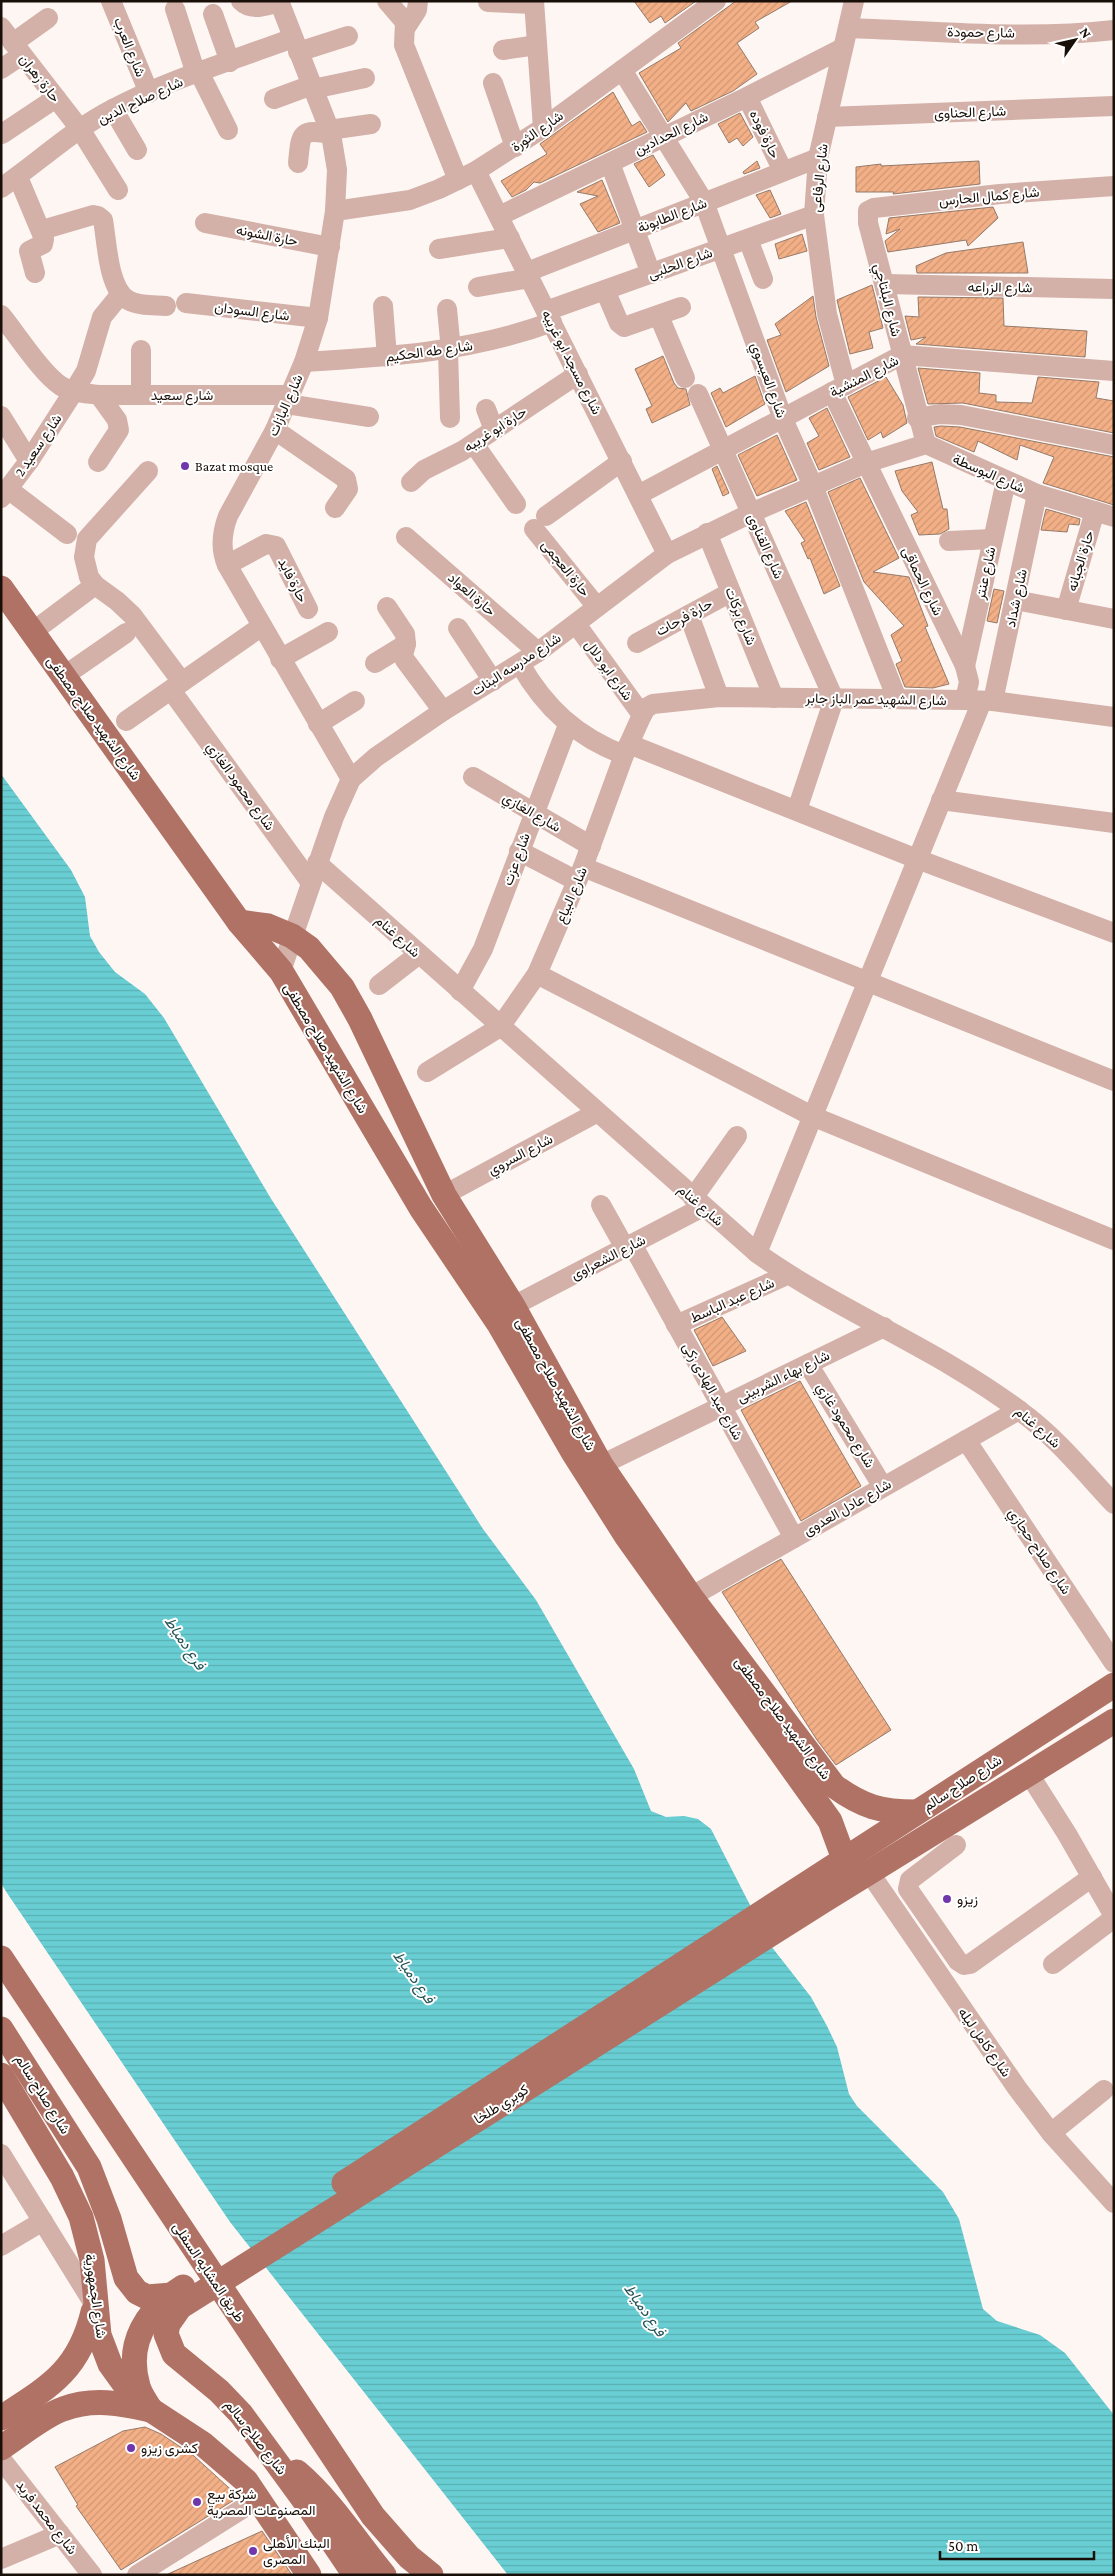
<svg xmlns="http://www.w3.org/2000/svg" width="1115" height="2576" viewBox="0 0 1115 2576" font-family="'Crimson Pro',Vazirmatn,serif">
<defs>
<pattern id="water-rules" width="6" height="5" patternUnits="userSpaceOnUse" patternTransform="scale(1.25)"><rect width="6" height="5" fill="#68ced3"/><path d="M0 2.5h6" fill="none" stroke="#5ab0b4"/></pattern>
<pattern id="building-hatch" width="6" height="6" patternUnits="userSpaceOnUse" patternTransform="scale(1.25)"><rect width="6" height="6" fill="#f3b087"/><path d="M-1 1l2-2M0 6l6-6M5 7l2-2" fill="none" stroke="#d09673"/></pattern>
</defs>
<rect width="100%" height="100%" fill="#fdf6f3"/>
<polygon fill="url(#water-rules)" points="1,774 71,870 85,897 90,936 99,952 115,972 145,994 164,1018 270,1197 483,1529 536,1600 634,1769 651,1811 666,1817 684,1816 698,1819 711,1829 771,1946 811,1997 827,2026 837,2047 849,2094 857,2106 943,2192 959,2219 983,2309 997,2321 1040,2335 1065,2353 1114,2415 1114,2575 508,2575 230,2222 7,1893 1,1883"/>
<g fill="url(#building-hatch)" stroke="#957a69">
<polygon points="634,1 696,1 665,23 661,16 650,23"/>
<polygon points="736,1 792,1 755,22 759,28 737,43 757,74 733,91 691,111 686,103 668,122 639,73 681,48 678,43"/>
<polygon points="613,92 632,126 640,121 647,132 540,183 534,182 526,190 512,197 501,181 547,154 540,144"/>
<polygon points="740,113 753,137 743,146 737,138 729,143 718,124"/>
<polygon points="653,155 665,175 649,187 634,164"/>
<polygon points="757,161 760,168 744,174 743,172"/>
<polygon points="979,161 980,184 893,194 894,192 856,192 856,167 881,164 881,166"/>
<polygon points="602,180 620,223 598,232 580,204 598,196 577,192"/>
<polygon points="770,190 781,214 770,218 756,195"/>
<polygon points="993,207 998,218 968,246 966,240 888,252 885,241 900,229 886,234 889,218"/>
<polygon points="802,234 807,251 779,259 775,244"/>
<polygon points="1023,242 1028,273 917,273 916,266 946,253"/>
<polygon points="872,285 883,328 869,332 873,348 850,354 837,300"/>
<polygon points="813,296 816,317 829,366 786,392 767,340 781,335 775,324"/>
<polygon points="918,297 1003,298 1004,326 1087,331 1085,357 916,344 926,337 911,340 905,316 919,317"/>
<polygon points="663,356 674,383 678,388 686,389 690,405 652,423 646,409 652,406 635,369"/>
<polygon points="918,368 980,373 979,393 996,395 996,402 1032,403 1038,377 1099,382 1096,398 1114,401 1114,433 963,403 928,404"/>
<polygon points="755,376 765,404 726,427 711,393 720,388 723,393"/>
<polygon points="886,377 903,405 907,423 883,438 881,432 868,440 848,397"/>
<polygon points="827,408 850,457 819,470 807,443 819,436 809,418"/>
<polygon points="941,426 960,427 1114,457 1114,505 1043,483 1054,457 1020,445 1017,460 978,441 974,452 936,436 934,427"/>
<polygon points="777,435 797,480 757,496 738,455"/>
<polygon points="932,462 943,509 947,509 949,529 940,534 919,535 911,515 918,512 902,491 895,471"/>
<polygon points="717,466 729,493 723,496 712,469"/>
<polygon points="860,478 899,558 873,572 909,577 928,626 925,627 949,684 933,688 905,687 896,664 902,661 891,635 904,626 864,582 828,492"/>
<polygon points="806,502 840,586 824,594 810,558 808,559 801,543 805,541 785,511"/>
<polygon points="1046,509 1080,519 1079,525 1069,524 1067,532 1041,530"/>
<polygon points="994,589 1004,591 997,623 987,621"/>
<polygon points="722,1317 746,1351 713,1366 694,1330"/>
<polygon points="800,1381 861,1486 801,1521 741,1410"/>
<polygon points="781,1559 891,1730 836,1765 817,1740 722,1592"/>
<polygon points="145,2427 161,2434 194,2456 239,2497 121,2570 76,2506 78,2505 55,2467 123,2431"/>
<polygon points="262,2531 292,2575 166,2575"/>
</g>
<g fill="none" stroke-linecap="round" stroke-linejoin="round">
<g stroke="#d3b0a8" stroke-width="20">
<polyline points="111,1 149,93"/>
<path d="M241,1C252,12 266,5 280,2"/>
<path d="M279,1L331,134L337,170L335,211L318,318L304,362L275,430L228,516C222,532 220,549 227,565L351,779"/>
<polyline points="387,1 405,22 404,45 458,180"/>
<polyline points="534,1 543,128"/>
<polyline points="488,2 534,4"/>
<polyline points="175,9 196,74"/>
<polyline points="213,14 230,62"/>
<polyline points="1,27 80,129 118,190"/>
<polyline points="406,27 417,10 418,1"/>
<path d="M848,28C935,31 1026,40 1114,30"/>
<polyline points="13,43 48,18"/>
<polyline points="503,50 537,45"/>
<polyline points="298,52 348,36"/>
<polyline points="1,69 22,55"/>
<polyline points="622,70 704,202 783,419 813,486 897,699"/>
<polyline points="200,74 228,130"/>
<polyline points="493,83 515,147"/>
<polyline points="313,89 365,78"/>
<polyline points="747,97 783,171"/>
<polyline points="274,99 312,85"/>
<polyline points="113,109 137,150"/>
<polyline points="827,117 1114,106"/>
<polyline points="329,130 371,124"/>
<polyline points="2,134 56,98"/>
<path d="M298,163C301,132 300,129 331,134"/>
<polyline points="610,163 651,274"/>
<polyline points="476,171 667,554"/>
<polyline points="18,177 44,239 43,244 29,251 35,273"/>
<path d="M1,188C39,162 72,130 113,109C167,80 234,60 293,38"/>
<polyline points="335,211 410,200 439,189 476,171 543,128 716,1"/>
<polyline points="499,216 747,97 843,48"/>
<polyline points="205,223 330,247"/>
<path d="M42,230L93,215L98,216L103,220C107,242 108,289 128,300C138,306 154,305 166,306"/>
<polyline points="748,239 763,279"/>
<polyline points="439,249 510,238"/>
<polyline points="527,272 818,158"/>
<polyline points="886,284 1114,289"/>
<polyline points="478,287 530,278"/>
<polyline points="605,290 619,323 624,327 681,307"/>
<polyline points="186,303 318,318"/>
<polyline points="383,306 387,357"/>
<polyline points="447,309 451,350"/>
<polyline points="546,311 814,215"/>
<path d="M1,315C16,333 42,374 61,386C72,393 86,393 99,395H290"/>
<polyline points="659,316 685,378"/>
<polyline points="141,350 141,395"/>
<polyline points="448,350 450,418"/>
<path d="M304,362C388,357 471,352 552,322"/>
<polyline points="846,385 827,314 814,215 818,158 854,1"/>
<polyline points="832,392 965,666 969,682 965,700"/>
<polyline points="698,394 834,699 797,810"/>
<polyline points="287,404 369,417"/>
<polyline points="486,409 494,430"/>
<polyline points="1,416 29,461"/>
<polyline points="917,418 940,414 961,415 1114,445"/>
<polyline points="275,430 346,479 348,489 335,508"/>
<polyline points="474,444 516,504"/>
<polyline points="926,444 868,223 868,211 874,208 1000,194 1114,186"/>
<polyline points="98,462 119,430 117,420 99,395"/>
<polyline points="148,471 87,539 84,557 89,577 95,585 117,601 132,615 182,682"/>
<polyline points="411,482 424,470 462,451 578,374"/>
<polyline points="8,489 67,534"/>
<polyline points="638,495 902,355 1114,371"/>
<polyline points="1,498 29,461 74,391 86,371 102,317 120,295"/>
<polyline points="546,516 622,461"/>
<polyline points="534,529 597,607"/>
<polyline points="707,533 774,698"/>
<polyline points="406,537 538,652"/>
<polyline points="949,541 992,539"/>
<polyline points="227,565 266,544 276,546 308,609"/>
<polyline points="1015,600 1114,619"/>
<polyline points="387,607 405,634 406,644 403,655 405,660 443,711"/>
<polyline points="1066,610 1095,511"/>
<polyline points="689,615 719,697"/>
<polyline points="576,624 642,715"/>
<polyline points="458,628 493,681"/>
<polyline points="31,633 95,585"/>
<polyline points="637,643 731,592"/>
<polyline points="280,659 328,632"/>
<polyline points="375,663 406,644"/>
<path d="M520,664C545,708 577,737 624,755"/>
<polyline points="965,666 1006,481"/>
<polyline points="64,676 126,633"/>
<polyline points="171,690 311,883"/>
<polyline points="993,701 1037,494"/>
<polyline points="126,721 262,626"/>
<polyline points="318,724 355,701"/>
<polyline points="629,744 917,859 1114,933"/>
<polyline points="473,777 591,846"/>
<polyline points="941,800 1114,823"/>
<polyline points="519,851 577,881"/>
<path d="M317,863L757,1253C840,1312 938,1349 1020,1411C1056,1437 1084,1472 1114,1504"/>
<polyline points="583,867 1114,1081"/>
<polyline points="281,971 334,817 351,779 376,757 443,711 538,652 667,554 751,513 866,463 926,444 1037,494 1114,517"/>
<polyline points="537,974 812,1116 1114,1240"/>
<polyline points="379,985 419,954"/>
<polyline points="460,991 483,949 568,725"/>
<polyline points="427,1072 500,1027 537,974 583,867 624,755 642,715 646,708 653,704 719,697 965,700 993,701 1114,717"/>
<polyline points="444,1195 596,1113"/>
<polyline points="693,1198 737,1136"/>
<polyline points="601,1205 625,1248"/>
<polyline points="632,1244 794,1538"/>
<polyline points="757,1253 982,701"/>
<polyline points="513,1306 703,1207"/>
<polyline points="676,1325 787,1275"/>
<polyline points="808,1364 883,1487"/>
<polyline points="966,1440 1114,1663"/>
<polyline points="601,1465 884,1327"/>
<polyline points="678,1604 1019,1410"/>
<polyline points="1029,1774 1067,1834 1114,1916"/>
<polyline points="956,1845 910,1880 908,1889 958,1961 964,1965 970,1964 1092,1877"/>
<polyline points="869,1872 1017,2088 1051,2133 1114,2203"/>
<polyline points="1053,1964 1114,1918"/>
<polyline points="1051,2133 1104,2090"/>
<polyline points="1,2154 94,2304"/>
<polyline points="1,2246 43,2221"/>
<polyline points="1,2459 92,2575"/>
<polyline points="1,2559 60,2534"/>
<polyline points="137,2575 258,2499"/>
</g>
<g stroke="#b07265" stroke-width="25">
<polyline points="1,588 239,922 281,971 421,1208 499,1324 573,1452 627,1537 830,1821 844,1859"/>
<path d="M239,922L268,926L292,936L309,948L342,987L360,1019L444,1195L513,1306L601,1465L691,1597L834,1786C863,1807 881,1812 916,1812"/>
<polyline points="1,1958 373,2516 409,2557 431,2575"/>
<polyline points="1,2029 89,2167 109,2219 126,2278 137,2292 147,2297 172,2295"/>
<polyline points="1,2075 62,2177 81,2217 92,2260 99,2335 110,2364 128,2389 151,2410 203,2444 246,2481 309,2575"/>
<polyline points="344,2183 1114,1685"/>
<path d="M151,2410C146,2402 140,2394 138,2386C125,2342 147,2310 183,2287"/>
<path d="M1,2418C49,2387 79,2371 93,2312"/>
<path d="M1,2448C18,2437 45,2415 63,2409C92,2398 121,2403 151,2410"/>
<path d="M297,2472C332,2502 355,2540 384,2575"/>
<polyline points="355,2575 307,2504 241,2414 219,2391 174,2354 166,2334 168,2324 180,2307 823,1901 1114,1721"/>
</g>
</g>
<g fill="#7236ac" stroke="#fff" stroke-width="2">
<circle cx="185" cy="466" r="5"/>
<circle cx="947" cy="1899" r="5"/>
<circle cx="131" cy="2448" r="5"/>
<circle cx="197" cy="2502" r="5"/>
<circle cx="253" cy="2551" r="5"/>
</g>
<g text-anchor="middle" stroke-width="4" stroke-linejoin="round" paint-order="stroke">
<g font-size="14" fill="#190f09" stroke="#fff">
<text transform="translate(981 32) rotate(1)" y="5">شارع حمودة</text>
<text transform="translate(130 47) rotate(68)" y="5">شارع العرب</text>
<text transform="translate(40 78) rotate(52)" y="5">حارة زهران</text>
<text transform="translate(140 100) rotate(-25)" y="5">شارع صلاح الدين</text>
<text transform="translate(970 112) rotate(-2)" y="5">شارع الحناوى</text>
<text transform="translate(537 131) rotate(-35)" y="5">شارع الثورة</text>
<text transform="translate(671 133) rotate(-26)" y="5">شارع الحدادين</text>
<text transform="translate(765 134) rotate(64)" y="5">حارة فوده</text>
<text transform="translate(819 178) rotate(-84)" y="5">شارع الرفاعى</text>
<text transform="translate(989 196) rotate(-5)" y="5">شارع كمال الحارس</text>
<text transform="translate(672 215) rotate(-21)" y="5">شارع الطابونة</text>
<text transform="translate(267 235) rotate(11)" y="5">حارة الشونه</text>
<text transform="translate(680 263) rotate(-20)" y="5">شارع الحلبى</text>
<text transform="translate(1000 287) rotate(1)" y="5">شارع الزراعه</text>
<text transform="translate(888 300) rotate(76)" y="5">شارع البلتاجي</text>
<text transform="translate(252 311) rotate(7)" y="5">شارع السودان</text>
<text transform="translate(429 351) rotate(-8)" y="5">شارع طه الحكيم</text>
<text transform="translate(572 362) rotate(63)" y="5">شارع مسجد ابو غريبه</text>
<text transform="translate(864 376) rotate(-27)" y="5">شارع المنشية</text>
<text transform="translate(769 380) rotate(70)" y="5">شارع العيسوي</text>
<text x="182" y="400">شارع سعيد</text>
<text transform="translate(285 405) rotate(-66)" y="5">شارع البازات</text>
<text transform="translate(495 429) rotate(-33)" y="5">حارة ابو غريبه</text>
<text transform="translate(38 445) rotate(-56)" y="5">شارع سعيد 2</text>
<text transform="translate(989 473) rotate(24)" y="5">شارع البوسطة</text>
<text transform="translate(766 546) rotate(66)" y="5">شارع القناوى</text>
<text transform="translate(1080 561) rotate(-73)" y="5">حارة الجبانه</text>
<text transform="translate(566 568) rotate(51)" y="5">حارة العجمى</text>
<text transform="translate(985 573) rotate(-78)" y="5">شارع عنتر</text>
<text transform="translate(293 580) rotate(63)" y="5">حارة فايد</text>
<text transform="translate(923 581) rotate(64)" y="5">شارع الحماقى</text>
<text transform="translate(472 594) rotate(41)" y="5">حارة العواد</text>
<text transform="translate(1016 598) rotate(-78)" y="5">شارع شداد</text>
<text transform="translate(741 616) rotate(68)" y="5">شارع بركات</text>
<text transform="translate(684 617) rotate(-29)" y="5">حارة فرحات</text>
<text transform="translate(516 664) rotate(-33)" y="5">شارع مدرسه البنات</text>
<text transform="translate(609 670) rotate(54)" y="5">شارع ابو دلال</text>
<text transform="translate(876 699) rotate(1)" y="5">شارع الشهيد عمر الباز جابر</text>
<text transform="translate(94 718) rotate(54)" y="5">شارع الشهيد صلاح مصطفى</text>
<text transform="translate(241 786) rotate(54)" y="5">شارع محمود الغازي</text>
<text transform="translate(532 812) rotate(30)" y="5">شارع الغازي</text>
<text transform="translate(516 859) rotate(-70)" y="5">شارع عزت</text>
<text transform="translate(571 895) rotate(-67)" y="5">شارع البياع</text>
<text transform="translate(398 936) rotate(42)" y="5">شارع غنام</text>
<text transform="translate(326 1048) rotate(59)" y="5">شارع الشهيد صلاح مصطفى</text>
<text transform="translate(520 1154) rotate(-28)" y="5">شارع السروي</text>
<text transform="translate(701 1205) rotate(41)" y="5">شارع غنام</text>
<text transform="translate(608 1257) rotate(-27)" y="5">شارع الشعراوى</text>
<text transform="translate(732 1300) rotate(-24)" y="5">شارع عبد الباسط</text>
<text transform="translate(783 1376) rotate(-26)" y="5">شارع بهاء الشربينى</text>
<text transform="translate(556 1384) rotate(61)" y="5">شارع الشهيد صلاح مصطفى</text>
<text transform="translate(713 1391) rotate(61)" y="5">شارع عبد الهادى زكى</text>
<text transform="translate(846 1425) rotate(58)" y="5">شارع محمود غازي</text>
<text transform="translate(1038 1427) rotate(41)" y="5">شارع غنام</text>
<text transform="translate(847 1507) rotate(-30)" y="5">شارع عادل العدوى</text>
<text transform="translate(1040 1551) rotate(56)" y="5">شارع صلاح حجازي</text>
<text transform="translate(783 1718) rotate(53)" y="5">شارع الشهيد صلاح مصطفى</text>
<text transform="translate(962 1783) rotate(-33)" y="5">شارع صلاح سالم</text>
<text transform="translate(985 2042) rotate(55)" y="5">شارع كامل ليله</text>
<text transform="translate(43 2094) rotate(58)" y="5">شارع صلاح سالم</text>
<text transform="translate(501 2104) rotate(-32)" y="5">كوبري طلخا</text>
<text transform="translate(209 2272) rotate(56)" y="5">طريق المشايه السفلى</text>
<text transform="translate(96 2296) rotate(82)" y="5">شارع الجمهورية</text>
<text transform="translate(256 2437) rotate(52)" y="5">شارع صلاح سالم</text>
<text transform="translate(47 2517) rotate(52)" y="5">شارع محمد فريد</text>
</g>
<g font-size="14" fill="#190f09" stroke="#fff" text-anchor="start">
<text x="195" y="471">Bazat mosque</text>
<text x="957" y="1904">زيزو</text>
<text x="141" y="2453">كشرى زيزو</text>
<text x="207" y="2499">شركة بيع<tspan x="207" dy="16">المصنوعات المصرية</tspan></text>
<text x="263" y="2548">البنك الأهلى<tspan x="263" dy="16">المصرى</tspan></text>
</g>
<g font-size="15" font-style="italic" fill="#265456" stroke="#fff">
<text transform="translate(185 1643) rotate(56)" y="5">فرع دمياط</text>
<text transform="translate(414 1977) rotate(55)" y="5">فرع دمياط</text>
<text transform="translate(645 2310) rotate(55)" y="5">فرع دمياط</text>
</g>
</g>
<rect width="1115" height="2576" fill="none" stroke="#190f09" stroke-width="5"/>
<g transform="translate(1075 40) rotate(56)" stroke="#ffffff" stroke-width="4" paint-order="stroke">
<path d="M0-4L9 19L0 12L-9 19Z" fill="#190f09"/>
<text y="-8" font-size="14" font-weight="bold" text-anchor="middle" fill="#190f09">N</text>
</g>
<path d="M940 2551v8h154v-8" fill="none" stroke="#190f09" stroke-width="2.5"/>
<text x="948" y="2551" font-size="15" fill="#190f09" stroke="#ffffff" stroke-width="4" paint-order="stroke">50 m</text>
</svg>
